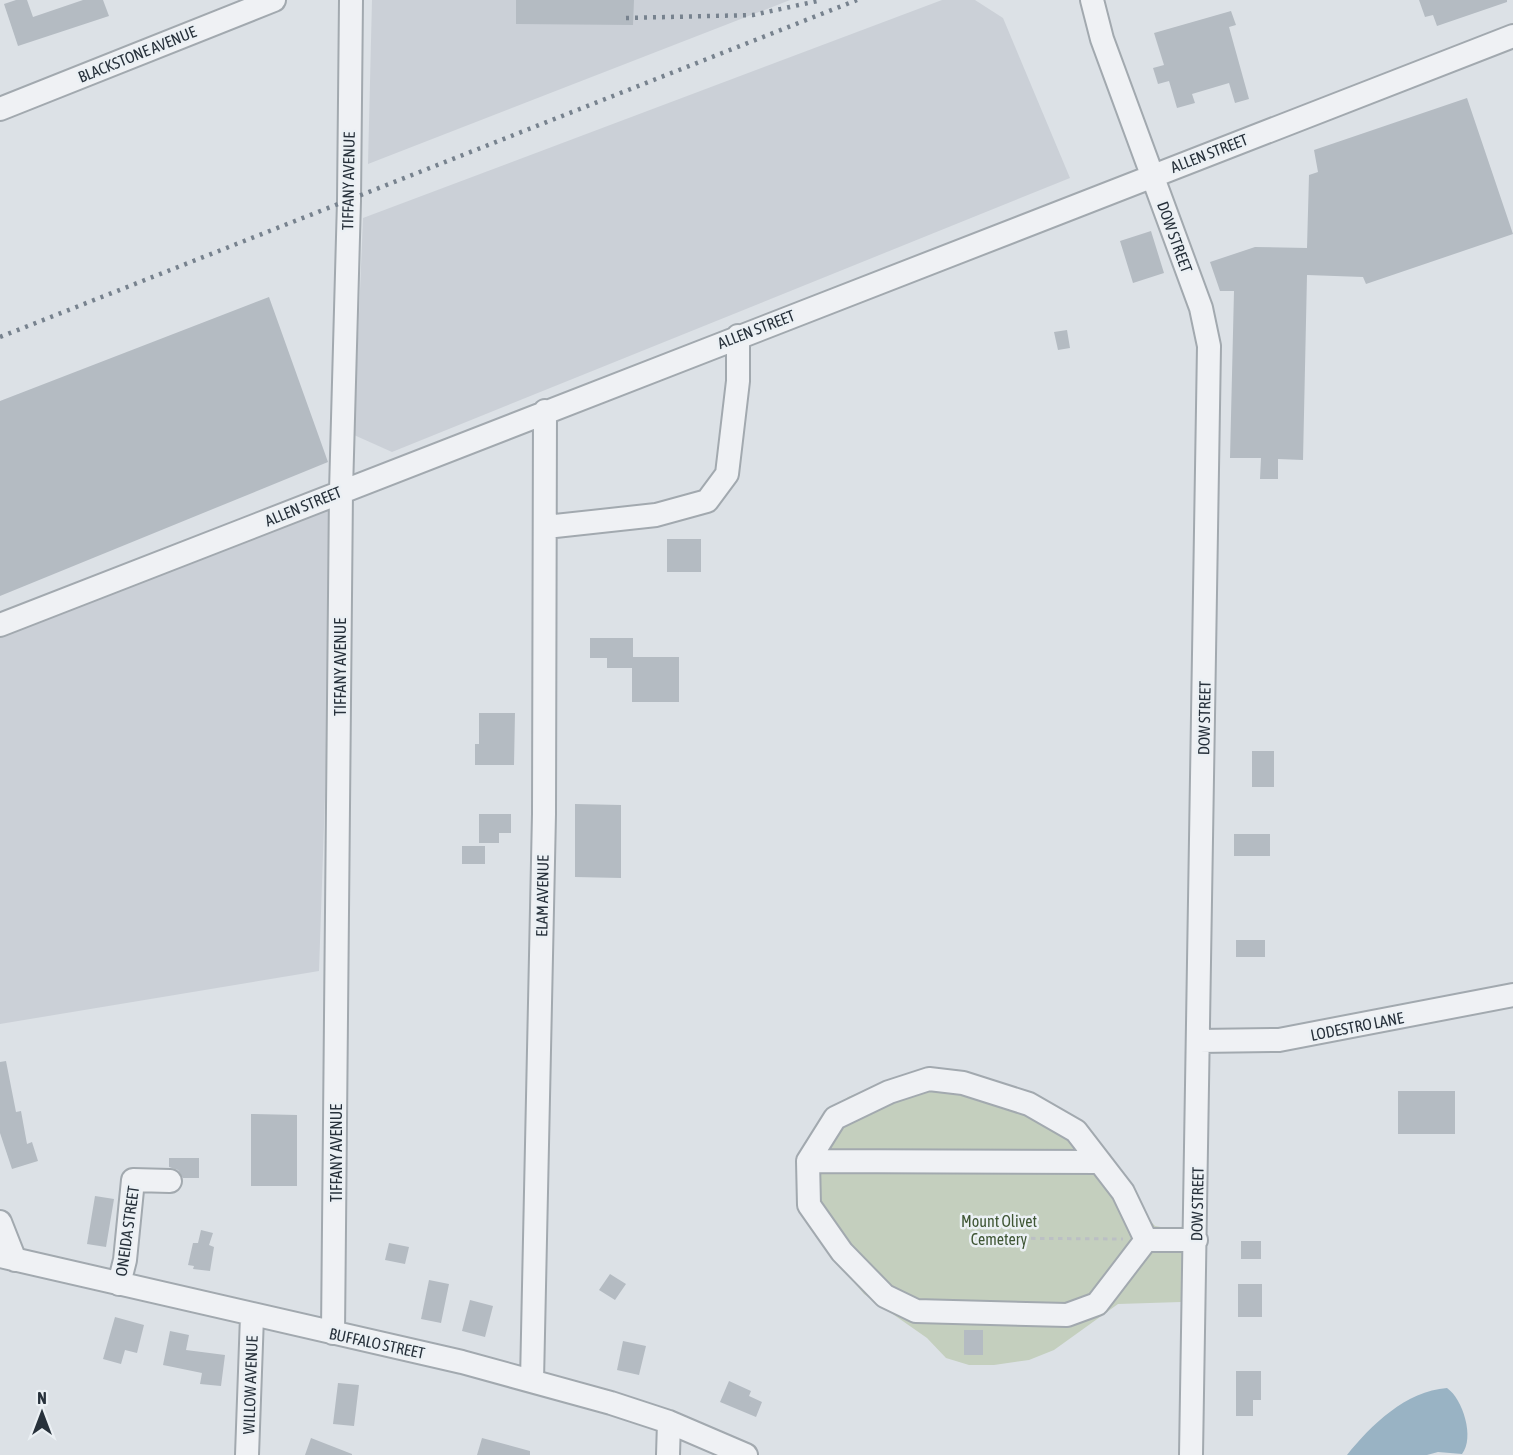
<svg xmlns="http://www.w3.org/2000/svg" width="1513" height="1455" font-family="'Asap Condensed',sans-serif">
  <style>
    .built { fill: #cbd0d7 }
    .green { fill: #c4cfbe }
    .water { fill: #99b3c4 }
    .building { fill: #b4bbc2 }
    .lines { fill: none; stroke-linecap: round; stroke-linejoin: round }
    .minor-casing { stroke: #a2a9af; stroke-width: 26 }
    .path { stroke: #bbbfc4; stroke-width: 3; stroke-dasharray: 4.5 4.5; stroke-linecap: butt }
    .minor { stroke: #eff1f4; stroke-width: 22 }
    .rail { stroke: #77828e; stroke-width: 4.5; stroke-dasharray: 3 6; stroke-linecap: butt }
    .labels { text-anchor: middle; stroke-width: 5; stroke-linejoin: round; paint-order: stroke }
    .street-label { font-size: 16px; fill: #27313b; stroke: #ebf0f4 }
    .park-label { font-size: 16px; fill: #3f5635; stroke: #ebf0f4 }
  </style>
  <rect width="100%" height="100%" fill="#dce1e6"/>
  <path class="built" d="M372,0H790L368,164Z
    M942,0H975L1003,18L1070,178L392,452L354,435L363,218Z
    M335,503L319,971L0,1024V631Z"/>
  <path class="green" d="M955,1069L991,1079L1041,1102L1155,1226L1172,1229L1185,1226L1181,1302L1118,1304L1054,1350L1029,1360L994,1365H969L946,1358L927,1338L864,1294L825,1248L802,1214L797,1186L801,1156L816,1131L848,1097L917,1071Z"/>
  <path class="water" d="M1447,1388C1463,1399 1475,1438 1462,1454L1438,1452L1427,1455H1347C1371,1425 1406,1391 1447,1388Z"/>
  <path class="building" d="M16,0H27L33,17L83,0H103L109,16L18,46L4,4Z
    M516,0H634L633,25L516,24Z
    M1419,0H1507V2L1437,26L1433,15L1425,17Z
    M1231,11L1236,25L1229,27L1249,99L1235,103L1229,83L1192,94L1195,103L1177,108L1169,81L1158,84L1153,68L1164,65L1154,33Z
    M1467,98L1513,234L1366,284L1363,277L1307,275L1303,460L1278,459V479H1260L1261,458H1230L1234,291H1220L1210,262L1255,247L1307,248L1309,175L1318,172L1314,150Z
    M1151,231L1164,273L1133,283L1120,241Z
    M269,297L328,462L0,596V401Z
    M1067,330L1070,348L1058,350L1054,332Z
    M667,539H701V572H667Z
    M590,638H633V657H679V702H632V668H607V658H590Z
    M479,713H515L514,765H475V744H479Z
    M1252,751H1274V787H1252Z
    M575,804L621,805V878L575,877Z
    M479,814H511V833H499V843H479Z
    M1234,834H1270V856H1234Z
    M462,846H485V864H462Z
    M1236,940H1265V957H1236Z
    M6,1061L16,1112L21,1111L27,1144L32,1142L38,1161L12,1169L0,1133V1062Z
    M1398,1091H1455V1134H1398Z
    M251,1114L297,1115V1186H251Z
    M169,1158H199V1178H183L178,1170L169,1167Z
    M95,1196L114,1199L106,1247L87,1244Z
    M201,1230L213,1233L209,1245L214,1247L210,1271L193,1269L194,1266L188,1265L193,1243H198Z
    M1241,1241H1261V1259H1241Z
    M389,1243L409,1247L405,1264L385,1260Z
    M610,1274L626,1284L615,1300L599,1290Z
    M429,1280L449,1284L441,1323L421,1319Z
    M1238,1284H1262V1317H1238Z
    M470,1300L493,1306L485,1337L462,1331Z
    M115,1317L144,1325L137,1353L125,1350L121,1364L103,1359Z
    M964,1330H983V1355H964Z
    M170,1331L189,1335L186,1350L225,1355L221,1386L200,1384L202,1373L163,1365Z
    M623,1341L646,1346L639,1375L617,1370Z
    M1236,1371H1261V1400H1253V1416H1236Z
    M729,1381L751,1391L749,1396L762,1402L756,1417L720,1402Z
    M338,1383L359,1385L354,1426L333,1424Z
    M311,1438L352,1454V1455H305Z
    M482,1438L530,1451V1455H477Z"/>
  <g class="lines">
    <defs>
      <path id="minor" d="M1092,0L1102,39L1201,308L1209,346L1191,1455
        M0,109L274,0
        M546,527L656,515L707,501L727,474L738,381V336
        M0,625L1513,36
        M1199,1041L1279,1040L1513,995
        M808,1161L1100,1162
        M0,1222L15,1260
        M1146,1240L1097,1304L1067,1315L916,1311L885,1296L842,1252L809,1205L808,1161L835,1118L889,1092L929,1079L963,1083L1029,1104L1076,1131L1123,1192L1146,1240H1196
        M0,1256L462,1362L611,1403L669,1422L746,1455
        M119,1284L125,1260L133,1180L170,1181
        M333,1333L341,491L349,201L351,0
        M532,1381L544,814L545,411
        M247,1455L252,1316
        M668,1455L669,1422"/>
    </defs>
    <use href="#minor" class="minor-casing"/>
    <path class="path" d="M977,1238L1123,1239"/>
    <use href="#minor" class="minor"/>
    <path class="rail" d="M626,18L753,15L822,0
      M0,337L857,0"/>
  </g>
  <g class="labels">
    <g class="street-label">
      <text transform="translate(137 54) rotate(-22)" y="6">BLACKSTONE AVENUE</text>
      <text transform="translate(1209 153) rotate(-21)" y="6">ALLEN STREET</text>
      <text transform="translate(348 181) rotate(-89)" y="6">TIFFANY AVENUE</text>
      <text transform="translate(1175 237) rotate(70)" y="6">DOW STREET</text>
      <text transform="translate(756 329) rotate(-21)" y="6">ALLEN STREET</text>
      <text transform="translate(303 506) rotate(-22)" y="6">ALLEN STREET</text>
      <text transform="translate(340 667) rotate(-90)" y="6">TIFFANY AVENUE</text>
      <text transform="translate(1204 718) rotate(-89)" y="6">DOW STREET</text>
      <text transform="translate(542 896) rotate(-89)" y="6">ELAM AVENUE</text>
      <text transform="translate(1357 1026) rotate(-11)" y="6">LODESTRO LANE</text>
      <text transform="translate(336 1153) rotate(-90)" y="6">TIFFANY AVENUE</text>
      <text transform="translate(1197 1204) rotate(-89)" y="6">DOW STREET</text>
      <text transform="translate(127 1231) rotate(-82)" y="6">ONEIDA STREET</text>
      <text transform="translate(377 1343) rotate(12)" y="6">BUFFALO STREET</text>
      <text transform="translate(250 1385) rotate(-88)" y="6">WILLOW AVENUE</text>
    </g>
    <g class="park-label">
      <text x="999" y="1227">Mount Olivet<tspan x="999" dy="18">Cemetery</tspan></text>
    </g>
  </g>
  <g transform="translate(42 1413)" stroke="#ebf0f4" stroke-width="4.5" paint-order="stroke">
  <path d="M0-4.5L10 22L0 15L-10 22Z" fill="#27313b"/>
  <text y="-9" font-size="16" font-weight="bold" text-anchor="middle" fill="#27313b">N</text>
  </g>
</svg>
